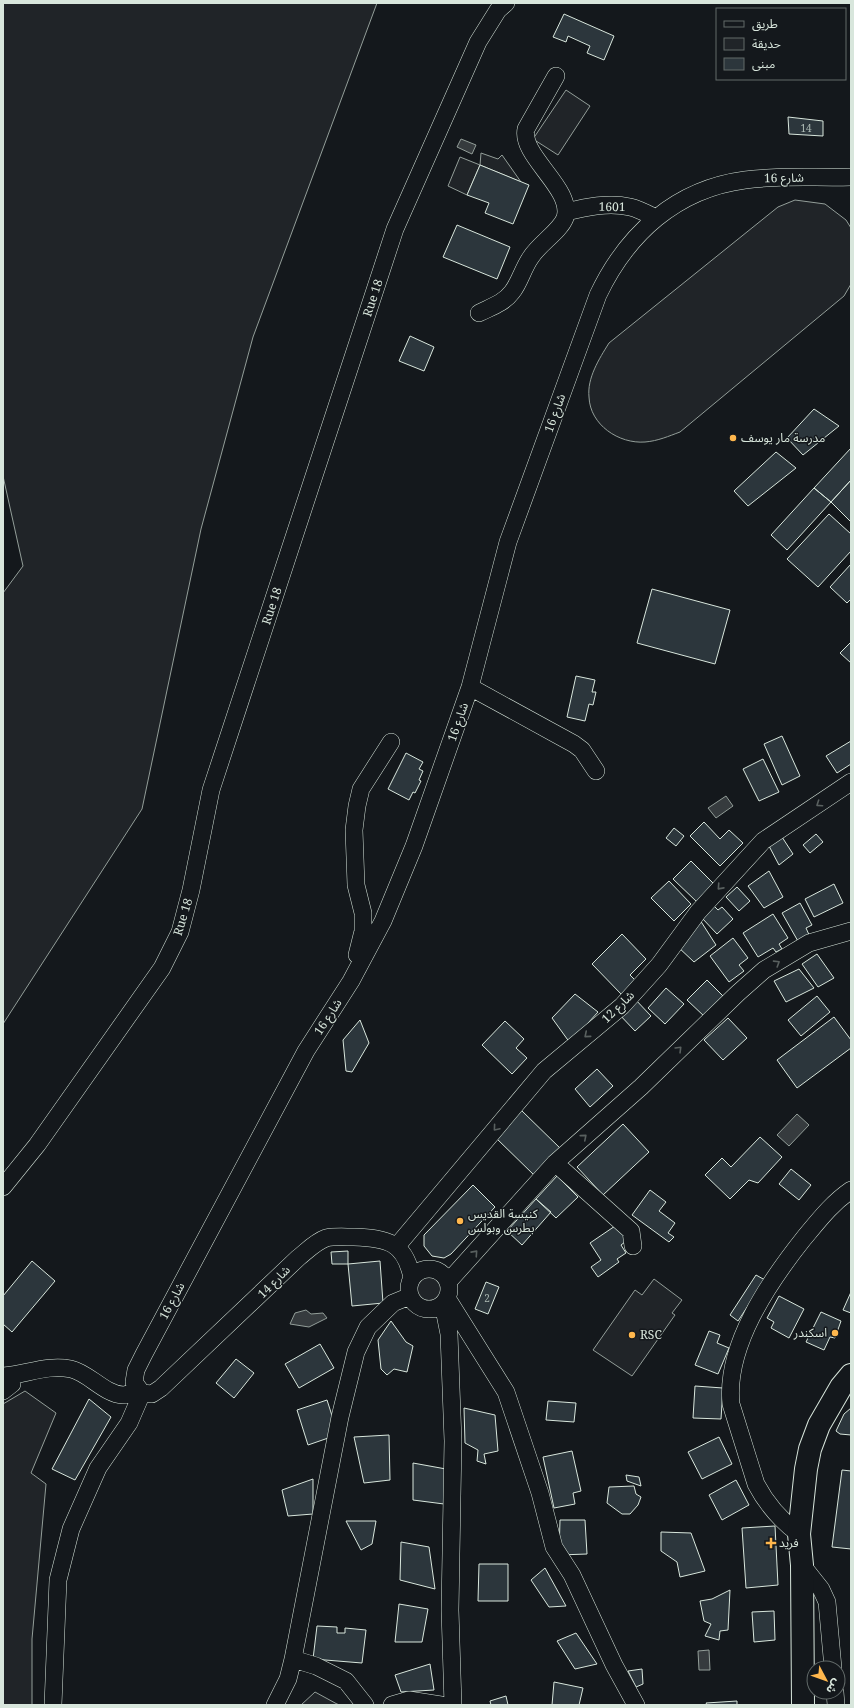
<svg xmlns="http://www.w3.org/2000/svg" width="854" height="1708" font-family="'Noto Serif','Noto Sans Arabic',serif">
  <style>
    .green { fill: #202428; stroke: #939e99 }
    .water { fill: #363b3e; stroke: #939e99 }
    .building { fill: #2c363c; stroke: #d8e6dc }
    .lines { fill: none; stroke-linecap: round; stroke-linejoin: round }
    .minor-casing { stroke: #d8e6dc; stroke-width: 18 }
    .highway-casing { stroke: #d8e6dc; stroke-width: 24 }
    .minor { stroke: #14181c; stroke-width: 17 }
    .highway { stroke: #14181c; stroke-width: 22 }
    .oneway { stroke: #59605f }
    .poi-dot { fill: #ffb74d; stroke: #14181c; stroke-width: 1.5 }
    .labels { text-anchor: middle; stroke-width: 3; stroke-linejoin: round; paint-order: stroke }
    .number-label { font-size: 10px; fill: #adbab4 }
    .street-label { font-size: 12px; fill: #d8e6dc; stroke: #14181c }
    .poi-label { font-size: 12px; fill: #d8e6dc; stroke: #14181c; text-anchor: start }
  </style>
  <rect width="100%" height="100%" fill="#14181c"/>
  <path class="green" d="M3,3H377L253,337L201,529L142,809L3,1024V593L23,566L3,476Z
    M566,90L590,106L558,155L533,139Z
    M481,153L498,159L502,155L521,182L480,165L467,195L448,186L460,157L480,165Z
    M795,200L825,204L846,220L851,228V284L844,296L680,432C669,436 658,441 645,442C619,444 590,425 589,397C587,378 599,359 609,343L778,207Z
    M416 1289a13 13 0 1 1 26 0a13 13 0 1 1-26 0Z
    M654,1279L682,1300L672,1313L675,1315L632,1376L593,1350L635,1290L642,1295Z
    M25,1391L56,1413L31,1473L46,1484L32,1639V1705H3V1404Z
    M315,1692L337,1704L340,1705H301Z"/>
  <path class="water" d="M461,139L476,145L472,154L457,147Z
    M726,796L733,806L716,818L708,808Z
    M797,1114L809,1125L789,1146L777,1135Z
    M306,1310L311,1314L323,1313L327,1318L309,1327L290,1324L295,1313Z
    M709,1650L710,1670H699L698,1651Z"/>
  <path class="building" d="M564,14L614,36L604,60L587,53L590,46L568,36L566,42L553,37Z
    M788,117L823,121V136L789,134Z
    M480,165L529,185L513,224L485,213L489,203L467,195Z
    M457,225L510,247L497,279L443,257Z
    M410,336L434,347L424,371L399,361Z
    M814,409L839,426L803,455L787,438Z
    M851,448V480L831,502L814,488Z
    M776,452L796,468L748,506L734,491Z
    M851,480V522L831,502Z
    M814,488L831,502L787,550L771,535Z
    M829,514L851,534V551L818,587L787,559Z
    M851,564V599L847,603L830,587Z
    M652,589L730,610L715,664L637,643Z
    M851,642V663L840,653Z
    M576,676L595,680L592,692H596L593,705L589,704L585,721L567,717Z
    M782,736L800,776L782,785L764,744Z
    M851,741V764L837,773L826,756Z
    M406,753L423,762L419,769L423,771L419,780L421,781L415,793L413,792L409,800L388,789Z
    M763,759L779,792L759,801L743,769Z
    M704,822L720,839L729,830L743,843L720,866L690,836Z
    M674,828L684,836L676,846L666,838Z
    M816,834L823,842L810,853L803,845Z
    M782,837L793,854L779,865L769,846Z
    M691,861L714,884L697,902L673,879Z
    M769,871L783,897L764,908L748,886Z
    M669,881L691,904L674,921L651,898Z
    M834,884L843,903L814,917L805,899Z
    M737,887L750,901L739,911L726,897Z
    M800,903L812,925L806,928L810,937L799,943L782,913Z
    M714,906L718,910L722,907L733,919L717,934L702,918Z
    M773,914L788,938L779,944L782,949L776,952L773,948L758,957L743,933Z
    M700,920L716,945L694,962L677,946Z
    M622,934L646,959L630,975L636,981L622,995L592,964Z
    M733,938L748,958L739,965L744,971L729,982L710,956Z
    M817,954L834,978L818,987L802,964Z
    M799,969L814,988L786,1002L774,981Z
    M707,980L725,998L705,1017L687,1000Z
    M666,988L684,1004L665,1024L648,1008Z
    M575,994L598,1012L570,1043L552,1018Z
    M817,996L830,1012L801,1036L788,1020Z
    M634,998L651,1016L635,1031L618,1013Z
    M834,1017L851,1040V1048L797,1088L777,1060Z
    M728,1018L747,1038L723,1060L704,1040Z
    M360,1020L369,1043L352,1072L346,1071L343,1040Z
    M505,1021L524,1039L516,1048L527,1058L512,1074L482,1045Z
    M597,1069L613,1086L590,1107L575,1089Z
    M521,1110L561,1149L535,1176L495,1137Z
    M623,1124L649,1152L603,1195L577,1167Z
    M760,1137L782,1157L758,1183L749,1180L730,1199L705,1175L722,1158L731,1167Z
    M791,1169L811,1185L799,1200L779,1184Z
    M557,1176L578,1197L556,1218L536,1199Z
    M473,1185L495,1207L451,1254L444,1258L432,1256L424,1246V1235Z
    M650,1190L666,1202L659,1211L675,1223L668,1233L674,1237L669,1242L632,1215Z
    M536,1199L551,1212L522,1245L507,1231Z
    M618,1224L629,1239L621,1245L626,1253L617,1259L619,1262L598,1277L591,1267L601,1260L590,1243Z
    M348,1251V1264H332L331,1252Z
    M32,1261L55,1281L12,1332L3,1324V1296Z
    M380,1261L383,1303L352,1306L348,1264Z
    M756,1275L765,1280L738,1321L730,1315Z
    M486,1282L499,1287L488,1314L475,1309Z
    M851,1292V1313L843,1310Z
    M779,1296L804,1309L789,1338L771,1328L774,1322L767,1318Z
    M821,1312L841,1321L835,1338L830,1337L824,1350L806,1342Z
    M391,1321L406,1342L413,1346L407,1372L394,1369L387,1375L381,1369L378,1340Z
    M709,1331L720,1335L717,1343L729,1348L718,1374L695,1365Z
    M320,1344L334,1368L299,1388L285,1364Z
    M236,1359L254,1373L234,1398L216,1383Z
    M695,1386L723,1388L721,1419L693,1418Z
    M89,1399L111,1417L75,1480L52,1469Z
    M327,1400L335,1425L334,1436L308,1445L297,1410Z
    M548,1401L576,1403L574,1422L546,1420Z
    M464,1408L495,1415L498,1451L484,1454L486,1464L477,1461L478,1450L465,1443Z
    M851,1408V1435L840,1434L836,1431L844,1414Z
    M389,1435L390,1480L364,1483L354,1437Z
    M719,1437L732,1464L702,1479L688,1452Z
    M572,1451L581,1491L573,1493L575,1504L554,1508L543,1457Z
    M413,1463L446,1469L444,1504L413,1500Z
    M842,1470L851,1471V1549L832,1547Z
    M626,1475L639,1477L641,1486L627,1481Z
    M313,1479V1514L288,1516L282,1490Z
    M736,1480L749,1505L722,1520L709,1495Z
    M634,1486L636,1494L641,1497L638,1505L630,1514H622L607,1503L609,1487Z
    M560,1520H585L587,1554L559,1555Z
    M346,1521H376L372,1544L361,1550Z
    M775,1526L778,1585L746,1588L742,1528Z
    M661,1532L691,1533L705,1571L680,1577L677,1562L661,1551Z
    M401,1542L429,1547L435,1589L400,1580Z
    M479,1564H508V1601H478Z
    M545,1568L566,1606L549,1607L531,1580Z
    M730,1590L728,1630L720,1631L719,1640L705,1636L711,1624L704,1621L700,1601L712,1599Z
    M399,1604L428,1609L422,1642H395Z
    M774,1611L775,1640L754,1642L752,1612Z
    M317,1626L337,1627V1633H345V1628L366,1630L362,1663L313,1659Z
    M576,1633L597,1664L575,1669L557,1641Z
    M430,1664L434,1690L401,1692L395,1675Z
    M642,1669L643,1684L636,1687L628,1671Z
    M554,1682L583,1688L579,1705H552Z
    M506,1696L508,1705H491L490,1701Z
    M737,1701V1705H707L706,1703Z"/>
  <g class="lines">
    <defs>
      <path id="minor" d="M566,212C586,207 609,202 630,207C639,209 648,214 656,218
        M479,313C491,307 504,303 512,292C520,282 523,268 531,257C539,244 560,231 565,218C574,189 520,156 526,129L556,76
        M470,687L574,744L582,750L596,771
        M357,955L363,931V913L356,885L354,830L357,806L361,789L391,742
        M555,1163L631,1231L633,1246
        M3,1187L37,1145L162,968L180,932L191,890L211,790L395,229L478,42L498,10L506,3
        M397,1246L544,1071L622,1006L659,965L698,912L763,841L851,782
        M409 1289a20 20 0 1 1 40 0a20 20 0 1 1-40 0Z
        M448,1282L555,1163L641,1087L738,993L764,970L809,943L851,931
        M447,1298L506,1392L540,1493L554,1547L572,1575L614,1665L636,1705
        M443,1304L449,1334L453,1441L450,1610L453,1705
        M3,1376C26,1375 46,1364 71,1369C89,1373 104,1394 123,1395C128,1395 134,1391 138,1389
        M3,1391L12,1384V1376
        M142,1393L134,1382L136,1370L144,1354L306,1051L351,981L383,921L414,846L470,687L508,542L598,295C627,234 676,189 745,180C780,175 816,178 851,177
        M142,1393L152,1394L161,1388L298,1258C307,1251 315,1242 326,1238C334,1236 345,1237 354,1237C387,1238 405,1242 412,1278
        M799,1534C780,1520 767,1505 756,1484L731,1404C725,1346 769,1282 804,1238C819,1220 832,1203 851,1190
        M802,1565L821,1589L827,1602L833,1668
        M293,1659L316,1666L346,1681L365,1705
        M835,1692L836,1705
        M53,1705L58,1580L71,1529L98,1468L129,1423L142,1393
        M275,1705L288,1679L293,1659L340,1417L356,1352L368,1327L393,1303L410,1296
        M392,1705L409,1700L441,1705"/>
      <path id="highway" d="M803,1705L802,1565L799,1534L806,1469L810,1449L819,1425L841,1387L851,1375"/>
    </defs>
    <use href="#minor" class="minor-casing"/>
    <use href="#highway" class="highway-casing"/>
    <use href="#minor" class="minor"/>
    <use href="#highway" class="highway"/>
  </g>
  <defs><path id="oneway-chevron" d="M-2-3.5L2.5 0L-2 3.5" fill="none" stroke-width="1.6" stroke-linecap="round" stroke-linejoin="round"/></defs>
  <g class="oneway">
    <use href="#oneway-chevron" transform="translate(819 804) rotate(146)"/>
    <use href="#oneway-chevron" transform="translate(720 887) rotate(132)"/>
    <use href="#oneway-chevron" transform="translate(777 963) rotate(-32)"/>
    <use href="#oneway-chevron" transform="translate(587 1035) rotate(140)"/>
    <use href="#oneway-chevron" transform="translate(679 1049) rotate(-45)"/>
    <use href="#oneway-chevron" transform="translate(496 1128) rotate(130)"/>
    <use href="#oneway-chevron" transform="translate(584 1137) rotate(-41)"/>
    <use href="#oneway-chevron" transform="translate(475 1253) rotate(-48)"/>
  </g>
  <g class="poi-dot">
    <circle cx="733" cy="438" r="4"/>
    <circle cx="460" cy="1221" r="4"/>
    <circle cx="835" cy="1333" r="4"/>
    <circle cx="632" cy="1335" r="4"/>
    <path d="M769 1537h4v4h4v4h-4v4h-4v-4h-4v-4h4z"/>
  </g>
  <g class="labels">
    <g class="number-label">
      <text x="806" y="132">14</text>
      <text x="487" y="1302">2</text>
    </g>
    <g class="street-label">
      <text transform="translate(784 178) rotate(-1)" y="4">شارع 16</text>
      <text transform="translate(612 207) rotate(1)" y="4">1601</text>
      <text transform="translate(373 298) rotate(-72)" y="4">Rue 18</text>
      <text transform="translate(555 413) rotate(-70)" y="4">شارع 16</text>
      <text transform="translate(272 606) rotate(-72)" y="4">Rue 18</text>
      <text transform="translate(458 722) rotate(-71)" y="4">شارع 16</text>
      <text transform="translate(183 917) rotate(-73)" y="4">Rue 18</text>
      <text transform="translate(618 1007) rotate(-44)" y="4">شارع 12</text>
      <text transform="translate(328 1017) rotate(-57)" y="4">شارع 16</text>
      <text transform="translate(274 1282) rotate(-45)" y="4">شارع 14</text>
      <text transform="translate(172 1301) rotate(-62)" y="4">شارع 16</text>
    </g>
    <g class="poi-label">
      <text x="741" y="442">مدرسة مار يوسف</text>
      <text x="468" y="1218">كنيسة القديس<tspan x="468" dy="14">بطرس وبولس</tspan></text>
      <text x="827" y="1337" text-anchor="end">اسكندر</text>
      <text x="640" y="1339">RSC</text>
      <text x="779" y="1547">فريد</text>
    </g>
  </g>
  <rect width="854" height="1708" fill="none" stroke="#d8e6dc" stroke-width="8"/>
  <rect x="716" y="8" width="130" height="72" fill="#14181c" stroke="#626a69"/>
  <rect x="724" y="21" width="20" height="6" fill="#14181c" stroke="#626a69"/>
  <text x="752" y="28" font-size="12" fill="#d8e6dc">طريق</text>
  <rect x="724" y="38" width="20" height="12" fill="#202428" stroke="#626a69"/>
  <text x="752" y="48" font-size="12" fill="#d8e6dc">حديقة</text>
  <rect x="724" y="58" width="20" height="12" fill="#2c363c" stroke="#626a69"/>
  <text x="752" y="68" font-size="12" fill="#d8e6dc">مبنى</text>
  <g transform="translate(826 1680) rotate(131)"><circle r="19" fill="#14181c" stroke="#626a69"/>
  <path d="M0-3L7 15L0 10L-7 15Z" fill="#ffb74d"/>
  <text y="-6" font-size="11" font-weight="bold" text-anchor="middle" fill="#d8e6dc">ش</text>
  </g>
</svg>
